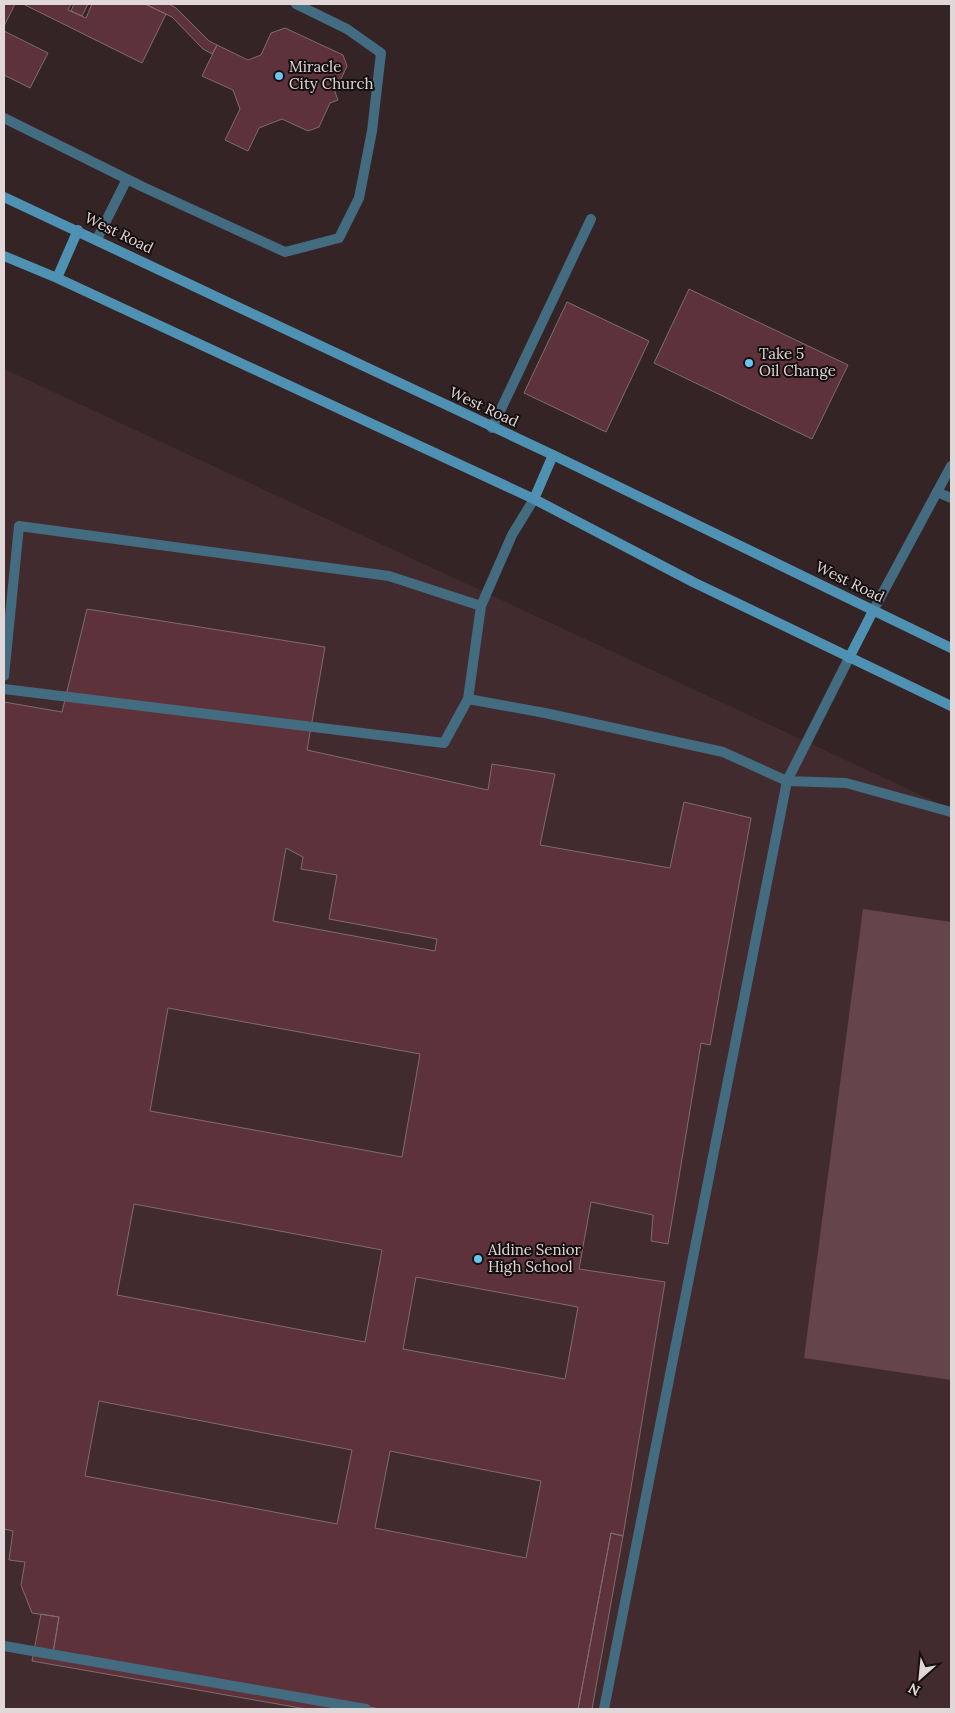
<svg xmlns="http://www.w3.org/2000/svg" width="955" height="1713" font-family="Lora,serif">
  <style>
    .built { fill: #422b2f }
    .green { fill: #65454a }
    .building { fill: #5e323a; stroke: #7e6c6e; fill-rule: evenodd }
    .lines { fill: none; stroke-linecap: round; stroke-linejoin: round }
    .service { stroke: #446c80; stroke-width: 10 }
    .tertiary { stroke: #446c80; stroke-width: 10 }
    .secondary { stroke: #4e91b2; stroke-width: 10 }
    .poi-dot { fill: #68c4f0; stroke: #160f10; stroke-width: 2 }
    .labels { text-anchor: middle; stroke-width: 4; stroke-linejoin: round; paint-order: stroke }
    .poi-label { font-size: 15px; fill: #e2d7d8; stroke: #160f10; text-anchor: start }
    .street-label { font-size: 15px; fill: #e2d7d8; stroke: #160f10 }
  </style>
  <rect width="100%" height="100%" fill="#342426"/>
  <path class="built" d="M4,369L951,809V1709H4Z"/>
  <path class="green" d="M863,909L951,922V1380L804,1358Z"/>
  <path class="building" d="M4,4H15L4,26Z
    M23,4H71L68,10L86,18L92,4H145L166,14L142,63Z
    M74,4H88L82,16L71,11Z
    M145,4H169L176,8L209,41L217,45L212,54L203,49L172,17Z
    M285,28L343,55L347,66L335,92L338,100L330,103L319,127L308,131L282,119L259,128L248,151L225,140L240,109L233,90L202,76L217,45L248,60L261,55L271,33Z
    M4,31L48,53L30,88L4,75Z
    M689,289L848,365L812,439L654,363Z
    M567,302L649,341L606,432L524,393Z
    M87,609L325,647L307,750L488,790L492,764L555,774L540,845L670,868L684,802L751,818L710,1045L701,1043L668,1244L651,1241L653,1215L591,1202L579,1269L665,1282L623,1536L611,1533L578,1709H380L53,1653L59,1617L32,1613L21,1585L25,1562L9,1560L13,1531L4,1529V702L62,712ZM286,848L303,857L301,869L337,875L329,919L437,939L435,951L273,921ZM168,1008L420,1054L402,1157L150,1111ZM134,1204L382,1250L365,1342L117,1295ZM416,1277L578,1307L565,1379L403,1349ZM99,1401L352,1450L337,1524L85,1476ZM390,1451L541,1481L526,1558L375,1528Z
    M611,1533L623,1536L592,1709H578Z
    M41,1614L59,1617L53,1653L380,1709H306L32,1661Z"/>
  <g class="lines">
    <path class="service" d="M4,118L143,187L285,252L339,238L359,198L372,131L381,53L347,29L296,4
      M97,239L127,179
      M492,428L591,219
      M937,492L951,498
      M4,676L19,526L389,576L481,606
      M4,689L444,743L468,699L481,606L512,535L534,499
      M468,699L545,713L723,752L787,781L846,783L951,812
      M4,1646L366,1709
      M604,1709L787,781L849,658"/>
    <path class="tertiary" d="M873,611L951,466"/>
    <path class="secondary" d="M4,197L553,455L951,648
      M4,256L57,278L534,499L693,582L951,706
      M57,278L78,230
      M534,499L553,455
      M849,658L873,611"/>
  </g>
  <g class="poi-dot">
    <circle cx="279" cy="76" r="5"/>
    <circle cx="749" cy="363" r="5"/>
    <circle cx="478" cy="1259" r="5"/>
  </g>
  <g class="labels">
    <g class="poi-label">
      <text x="289" y="72">Miracle<tspan x="289" dy="17">City Church</tspan></text>
      <text x="759" y="359">Take 5<tspan x="759" dy="17">Oil Change</tspan></text>
      <text x="488" y="1255">Aldine Senior<tspan x="488" dy="17">High School</tspan></text>
    </g>
    <g class="street-label">
      <text transform="translate(119 233) rotate(26)" y="5">West Road</text>
      <text transform="translate(484 407) rotate(25)" y="5">West Road</text>
      <text transform="translate(850 582) rotate(26)" y="5">West Road</text>
    </g>
  </g>
  <rect width="955" height="1713" fill="none" stroke="#e2d7d8" stroke-width="10"/>
  <g transform="translate(920 1678) rotate(207)" stroke="#160f10" stroke-width="4" paint-order="stroke">
  <path d="M0-4L9 19L0 12L-9 19Z" fill="#e2d7d8"/>
  <text y="-8" font-size="14" font-weight="bold" text-anchor="middle" fill="#e2d7d8">N</text>
  </g>
</svg>
